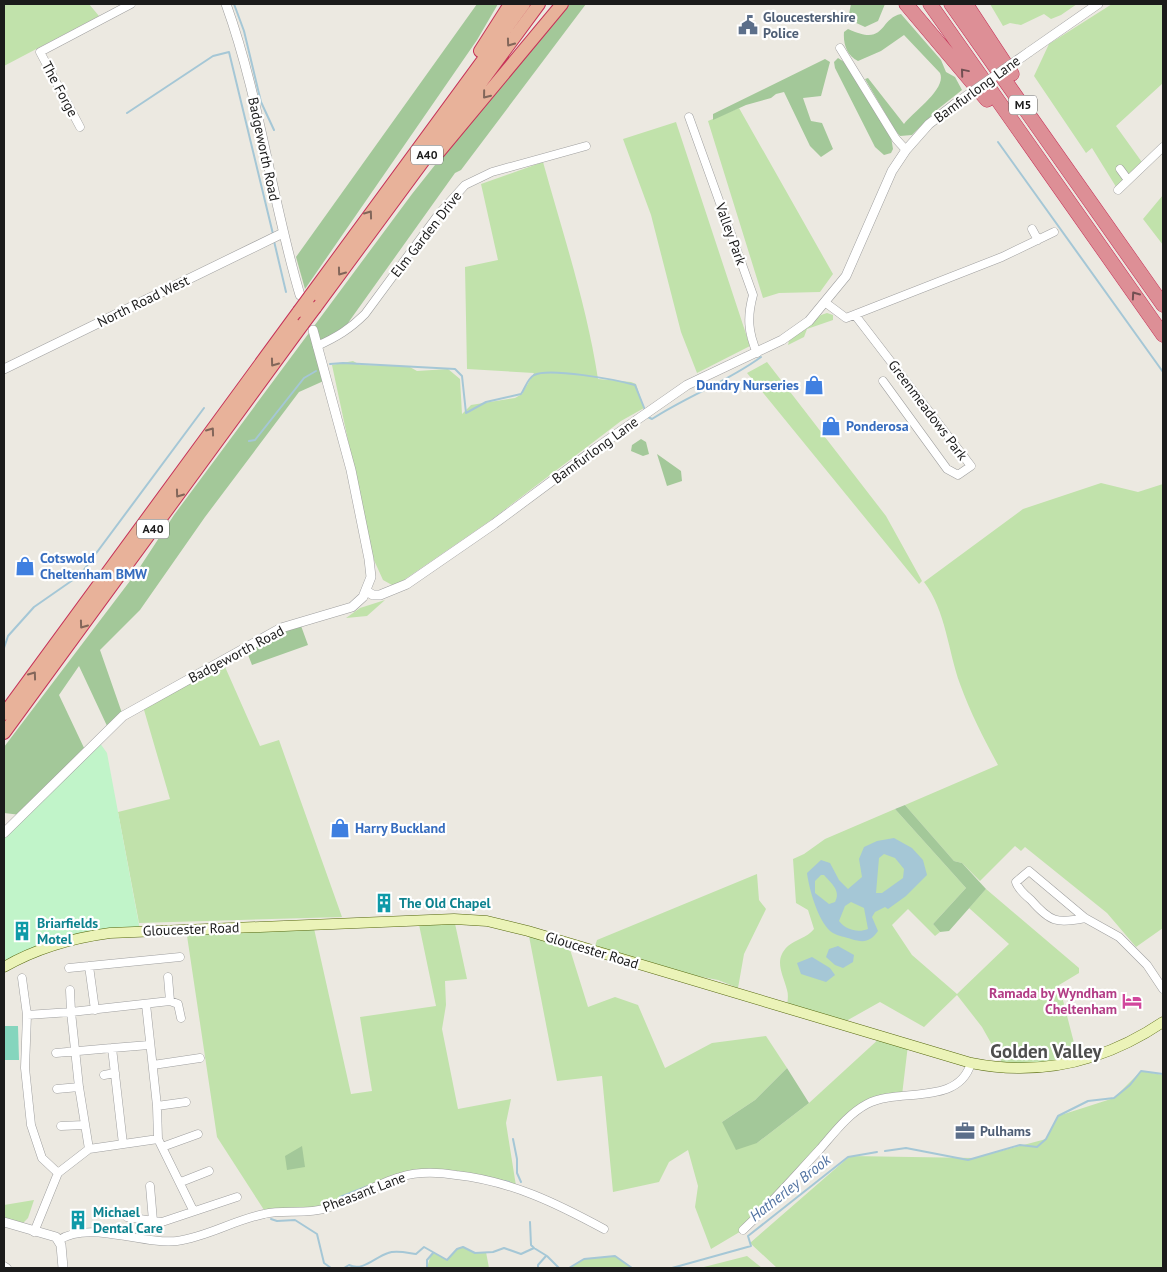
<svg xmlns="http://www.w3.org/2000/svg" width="1167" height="1272" font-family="'PT Sans',sans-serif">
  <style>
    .grass { fill: #c1e2ab }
    .forest { fill: #a3c899 }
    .park { fill: #c1f4c9 }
    .pitch { fill: #85d5bd }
    .water { fill: #a5c7d6; fill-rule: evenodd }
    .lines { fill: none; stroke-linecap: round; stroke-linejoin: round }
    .stream { stroke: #a5c7d6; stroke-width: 2 }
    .minor-casing { stroke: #9f9f9f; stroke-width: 9 }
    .tertiary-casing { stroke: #9f9f9f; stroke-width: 10 }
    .secondary-casing { stroke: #55670e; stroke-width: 11 }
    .trunk-casing { stroke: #c63258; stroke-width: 14 }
    .motorway-casing { stroke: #c63258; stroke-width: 15 }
    .minor { stroke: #fff; stroke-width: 8 }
    .tertiary { stroke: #fff; stroke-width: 9 }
    .secondary { stroke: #ebf3b8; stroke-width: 10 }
    .trunk { stroke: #e8b29a; stroke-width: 12 }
    .motorway { stroke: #dd8f96; stroke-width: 14 }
    .tertiary-bridge-casing { stroke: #9f9f9f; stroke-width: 10; stroke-linecap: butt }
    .trunk-bridge-casing { stroke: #c63258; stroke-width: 14; stroke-linecap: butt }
    .tertiary-bridge { stroke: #fff; stroke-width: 9 }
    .trunk-bridge { stroke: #e8b29a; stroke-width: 12 }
    .oneway { stroke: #82665a }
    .oneway2 { stroke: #724f52 }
    .labels { text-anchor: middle; stroke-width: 4.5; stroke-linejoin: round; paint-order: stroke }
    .shield { fill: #fff; stroke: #5f5f5f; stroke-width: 1 }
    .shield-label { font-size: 12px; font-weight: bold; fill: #1b1b1b }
    .service-label { font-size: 14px; font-weight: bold; fill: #4e5e75; stroke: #fff; text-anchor: start }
    .street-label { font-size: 14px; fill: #1b1b1b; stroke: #fff }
    .shop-label { font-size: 14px; font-weight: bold; fill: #366cbe; stroke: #fff; text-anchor: start }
    .culture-label { font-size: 14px; font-weight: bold; fill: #0d838f; stroke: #fff; text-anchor: start }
    .hotel-label { font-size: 14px; font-weight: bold; fill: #b23c85; stroke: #fff; text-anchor: end }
    .water-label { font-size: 15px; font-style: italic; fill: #5172a1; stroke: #fff }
    .district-label { font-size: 19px; font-weight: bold; fill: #4e4e4e; stroke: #fff }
  </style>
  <rect width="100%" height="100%" fill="#ece9e1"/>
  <path class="grass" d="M4,4H89L99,16L4,66Z
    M990,4H1077L1061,15L1051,19L1044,14L1021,25L1010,23L1003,26Z
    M1112,4H1163V83L1116,126L1144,165L1118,190L1092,148L1086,153L1034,76L1049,44Z
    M739,108L833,274L820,292L779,293L763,298L708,121Z
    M676,122L750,346L697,373L681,332L651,215L623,139Z
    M543,162C563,234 587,306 598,379L631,382L636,384L644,408L621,421L491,520L398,584L392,585L383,580L373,558L332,365L353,361L360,365L408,366L417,371L448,369L460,379L462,414L471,405L515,398L522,394L534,373L467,369L465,267L498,260L481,184Z
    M1163,195V245L1143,219Z
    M827,313L833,315V320L807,329L804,337L788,345L789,341L821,315Z
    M767,362L886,516L922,581L919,584L747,373Z
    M1101,483L1138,492L1163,484V928L1136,947L1107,913L1025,847L1021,851L1015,846L980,881L962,863L954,861L905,805L998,765C984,739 970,712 960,684C948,651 946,611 924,582L1023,509Z
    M385,600L367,616L346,618L360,608Z
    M222,660L260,746L279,740L342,917L139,923L118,812L170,799L142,703Z
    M895,809L966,888L933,924L940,932L935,936L908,909L892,925L912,955L957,994L1009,944L969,908L986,889L1079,968V973L1059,985L1079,1062L1005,1068L982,1027L957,995L924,1027L880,1002L839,1025L787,1009C787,1003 789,996 787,990C783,974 773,960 788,946C796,939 807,938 814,929L808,910L796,903L793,859L804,854L825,839Z
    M757,874L759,900L766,909L744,954L738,988L718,980L691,975L595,946L597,940Z
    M454,919L467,979L445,981L446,1005L442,1029L458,1109L511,1099L506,1123L516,1186L417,1173L328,1208L266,1213L217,1137L186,929L313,924L351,1094L372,1091L360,1017L436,1006L418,920Z
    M528,931L568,943L588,1007L615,997L638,1005L665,1068L712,1043L766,1036L787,1068L755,1100L722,1122L757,1143L809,1103L881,1037L908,1045L902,1095L862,1107L743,1230L711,1249L695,1207L698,1186L688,1150L669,1162L659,1182L613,1192L602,1076L557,1081Z
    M1141,1071L1163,1075V1268H777L750,1243L850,1156L974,1158L1046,1139L1058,1116L1114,1098Z
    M34,1200L28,1218L22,1224L4,1219V1205Z
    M463,1247L475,1253L486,1252L489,1268H427L431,1254L435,1253L447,1260L457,1249Z
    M615,1256L633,1268H569L584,1259Z
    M747,1256L762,1268H699H700Z"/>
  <path class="forest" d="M477,4H498L477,40L305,289L296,257Z
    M570,4H586L461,170L455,173L338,337L317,346L328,379L299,392L205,517L140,610L100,650L123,716L108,728L79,666L59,695L85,750L21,815L4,813V747L136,573L174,515L412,194L504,78Z
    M851,4H885L878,21L865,27L852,21L849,14Z
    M901,14L941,60L946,72L955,77L962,90L938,109L912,135L900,136L895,130L865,79L868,78L904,124C913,112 947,89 940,73L904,35L881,51L858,61C847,56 843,44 844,32L848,29C887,47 878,19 901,14Z
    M838,58L849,65L891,137L893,149L891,153L884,155L875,147L835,68L834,62Z
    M825,59L830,62L821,96L803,98L811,121L822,123L833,149L821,157L810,146L784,92L776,94L771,98L746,105L713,120V114Z
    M641,439L646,442L649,454L643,456L631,451L632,445Z
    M657,454L681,471L682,481L667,486Z
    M300,623L308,645L252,665L245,647Z
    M905,805L954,861L962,863L986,889L949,931L940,932L933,924L966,888L895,809Z
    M787,1068L809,1103L757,1143L736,1150L722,1122L755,1100Z
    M302,1146L305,1167L287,1170L285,1156Z"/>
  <path class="park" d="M97,739L107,753L140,930L88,936L4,967V833Z"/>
  <path class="pitch" d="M4,1026H18L19,1060H4Z"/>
  <path class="water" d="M894,838L912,848L923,860L927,875L906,896L888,909L885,907L875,912L872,917L878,931C870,942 864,943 851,939C846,937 838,936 833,933C819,925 809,889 807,873L821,860L830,863L839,880L848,889L862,877L859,859L864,847L877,841ZM884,854L895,858L904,869L903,878L882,893H876L879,858ZM821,875H824C832,884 841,891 835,902L829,904L815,893V881ZM851,902L864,908L868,929C858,933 846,930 839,921L845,906Z
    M838,946L854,955L853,962L843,968L835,965L826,957L829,949Z
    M812,957L830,968L835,975L826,982L801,974L797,963Z"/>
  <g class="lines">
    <path class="stream" d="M234,4L244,31L261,102L274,130
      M127,113L213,56L229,52L273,234
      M998,142L1163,372
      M274,241L286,292
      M330,364L343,363L455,369L462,376L466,413L486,402L521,394C525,389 527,379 534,375C549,367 617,380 635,385L645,410
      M648,417L652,419C687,396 727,382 761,357
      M249,441L255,440L304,378L316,371
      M4,648L8,636L34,607L80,575L204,408
      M513,1139L517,1159V1173L521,1182
      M885,1151L906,1148L968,1160L1020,1145L1037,1147L1046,1139L1058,1116L1088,1101L1114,1098L1130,1085L1141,1071L1163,1074
      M504,1181L509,1182
      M340,1197L368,1186
      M271,1219L277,1221L295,1220L317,1234L324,1263L331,1268
      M530,1222L531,1245L534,1248
      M344,1268L349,1265C363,1272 375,1257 388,1253C396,1250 408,1253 416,1254L424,1247L447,1260L457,1249L463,1247L475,1253L493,1252L504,1248L521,1254L534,1248L547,1256L559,1268
      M427,1268V1260L433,1253
      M538,1268V1265L546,1256
      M569,1268L584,1259L615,1256L632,1268
      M672,1268L751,1246L748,1236L848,1157L877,1152"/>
    <defs>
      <path id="minor" d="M840,48L896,139L906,150
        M689,117L753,295C747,317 748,332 757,353
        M80,127L40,52L131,4
        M1120,169L1128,180
        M1118,190L1163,147
        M1032,229L1038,240
        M826,303L846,318L1002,257L1054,232
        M855,315L971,466L958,475L947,469L883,381
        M317,346C337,337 350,329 365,314L438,215L465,185L492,172L586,146
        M1085,918C1057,924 1050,922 1031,900C1025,895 1018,889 1016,882L1029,871L1085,918L1119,937L1147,965L1163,989
        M69,968L89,966
        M168,977L170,1001
        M22,978L27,1015L25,1068L31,1125L42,1158L58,1173
        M95,1010L89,966L180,957
        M27,1015L71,1012L70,990
        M56,1053L112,1048
        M153,1065L200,1058
        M104,1075L115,1073
        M57,1089L79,1087
        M157,1106L186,1102
        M61,1126L84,1125
        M158,1139L193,1210
        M123,1144L112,1048L149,1045
        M162,1147L198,1134
        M89,1149L158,1139L157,1106L146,1004
        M181,1182L209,1171
        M150,1186L153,1221L162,1222L237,1197
        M127,1217L153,1221
        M743,1230C771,1204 795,1176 820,1149C834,1133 848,1114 867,1104C899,1087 958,1107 971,1063
        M34,1232L58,1173L89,1149L79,1087L71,1012L170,1001L178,1004L181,1018
        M59,1240C90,1220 141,1245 177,1241C207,1237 234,1220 264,1214C284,1209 306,1215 327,1208C352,1200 375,1184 400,1177C419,1171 437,1172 456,1175C511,1181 556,1203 604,1229
        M4,1266L7,1268"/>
      <path id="tertiary" d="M226,4C260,98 271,198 300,295
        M1029,52L1098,4
        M4,369L283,233
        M366,591L373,595H380L407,584L494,524L595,449L687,385L782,340L809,321L846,276L892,171L906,150L929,124L955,104
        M4,833L123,716L281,628L352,607L363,597L371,577L369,559L351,470L313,330
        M4,1222L56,1237L61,1245L63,1268"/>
      <path id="secondary" d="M4,967C37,948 72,938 110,933L454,919L487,921L528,931L971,1063C1041,1077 1105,1061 1163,1022"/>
      <path id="trunk" d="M480,51L510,4
        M439,152L562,4
        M310,296L524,4
        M315,308L539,4
        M4,714L299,311
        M4,733L303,324"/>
      <path id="motorway" d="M906,4L987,100
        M930,4L1163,335
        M951,4L1163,305
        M966,4L1012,74"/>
    </defs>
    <use href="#minor" class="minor-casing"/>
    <use href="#tertiary" class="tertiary-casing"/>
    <use href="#secondary" class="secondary-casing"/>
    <use href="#trunk" class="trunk-casing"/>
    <use href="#motorway" class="motorway-casing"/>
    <use href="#minor" class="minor"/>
    <use href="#tertiary" class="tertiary"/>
    <use href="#secondary" class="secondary"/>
    <use href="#trunk" class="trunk"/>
    <use href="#motorway" class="motorway"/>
    <defs>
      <path id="tertiary-bridge" d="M955,104L1029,52"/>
      <path id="trunk-bridge" d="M299,311L310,296
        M303,324L315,308"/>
    </defs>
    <use href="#tertiary-bridge" class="tertiary-bridge-casing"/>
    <use href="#trunk-bridge" class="trunk-bridge-casing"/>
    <use href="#tertiary-bridge" class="tertiary-bridge"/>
    <use href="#trunk-bridge" class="trunk-bridge"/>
  </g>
  <defs><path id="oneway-chevron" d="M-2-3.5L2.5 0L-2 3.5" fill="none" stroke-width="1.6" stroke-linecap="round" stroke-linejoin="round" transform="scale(1.25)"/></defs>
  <g class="oneway">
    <use href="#oneway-chevron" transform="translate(510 43) rotate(126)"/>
    <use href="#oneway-chevron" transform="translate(486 95) rotate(129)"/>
    <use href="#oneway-chevron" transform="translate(369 214) rotate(-54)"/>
    <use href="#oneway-chevron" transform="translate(341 272) rotate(126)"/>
    <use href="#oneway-chevron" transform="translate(274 363) rotate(126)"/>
    <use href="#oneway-chevron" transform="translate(211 431) rotate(-54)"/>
    <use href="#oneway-chevron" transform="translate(179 494) rotate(126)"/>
    <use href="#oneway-chevron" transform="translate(83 625) rotate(126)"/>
    <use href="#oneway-chevron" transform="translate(33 675) rotate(-54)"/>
  </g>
  <g class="oneway2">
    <use href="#oneway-chevron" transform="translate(964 72) rotate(-130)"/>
    <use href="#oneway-chevron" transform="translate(1135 295) rotate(-125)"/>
  </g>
  <defs>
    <symbol id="civic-bare" viewBox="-9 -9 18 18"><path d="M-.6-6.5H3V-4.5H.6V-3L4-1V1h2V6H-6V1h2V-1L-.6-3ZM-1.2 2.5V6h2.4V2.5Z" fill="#5c6f8a" stroke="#fff" stroke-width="2.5" paint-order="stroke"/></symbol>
    <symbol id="shop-bare" viewBox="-9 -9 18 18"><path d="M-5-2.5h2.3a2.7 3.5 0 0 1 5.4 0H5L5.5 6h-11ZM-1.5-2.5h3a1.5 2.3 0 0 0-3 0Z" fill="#3f7fe0" stroke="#fff" stroke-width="2.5" paint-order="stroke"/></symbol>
    <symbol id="building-bare" viewBox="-9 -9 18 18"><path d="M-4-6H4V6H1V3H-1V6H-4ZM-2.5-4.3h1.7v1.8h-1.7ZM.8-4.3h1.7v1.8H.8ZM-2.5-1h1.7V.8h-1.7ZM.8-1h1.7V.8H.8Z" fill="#0f9aa8" stroke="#fff" stroke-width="2.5" paint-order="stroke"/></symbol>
    <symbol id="hotel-bare" viewBox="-9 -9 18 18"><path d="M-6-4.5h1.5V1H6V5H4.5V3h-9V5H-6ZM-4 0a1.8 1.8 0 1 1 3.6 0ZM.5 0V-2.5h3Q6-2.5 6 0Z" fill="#d1479c" stroke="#fff" stroke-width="2.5" paint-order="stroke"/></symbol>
    <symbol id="office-bare" viewBox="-9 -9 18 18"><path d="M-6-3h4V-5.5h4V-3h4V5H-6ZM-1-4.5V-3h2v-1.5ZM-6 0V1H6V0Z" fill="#5c6f8a" stroke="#fff" stroke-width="2.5" paint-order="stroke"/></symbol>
  </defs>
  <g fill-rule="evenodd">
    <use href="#civic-bare" x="734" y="11" width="28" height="28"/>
    <use href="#shop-bare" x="800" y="371" width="28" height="28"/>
    <use href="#shop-bare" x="817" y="412" width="28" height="28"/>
    <use href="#shop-bare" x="11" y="552" width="28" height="28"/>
    <use href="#shop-bare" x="326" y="814" width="28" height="28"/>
    <use href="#building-bare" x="370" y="889" width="28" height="28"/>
    <use href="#building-bare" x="8" y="917" width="28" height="28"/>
    <use href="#hotel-bare" x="1118" y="987" width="28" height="28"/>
    <use href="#office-bare" x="951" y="1117" width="28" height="28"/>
    <use href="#building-bare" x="64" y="1206" width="28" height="28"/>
  </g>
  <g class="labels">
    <g class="shield">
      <rect x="1009" y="95.5" width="28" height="19" rx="4"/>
      <rect x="411" y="145.5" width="32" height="19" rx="4"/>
      <rect x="137" y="519.5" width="32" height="19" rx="4"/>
    </g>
    <g class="shield-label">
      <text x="1023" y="109">M5</text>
      <text x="427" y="159">A40</text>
      <text x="153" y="533">A40</text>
    </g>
    <g class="service-label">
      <text x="763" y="22">Gloucestershire<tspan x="763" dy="16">Police</tspan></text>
      <text x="980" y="1136">Pulhams</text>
    </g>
    <g class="street-label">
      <text transform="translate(60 89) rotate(62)" y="5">The Forge</text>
      <text transform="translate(977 89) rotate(-36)" y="5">Bamfurlong Lane</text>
      <text transform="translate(264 149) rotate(78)" y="5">Badgeworth Road</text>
      <text transform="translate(426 234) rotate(-52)" y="5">Elm Garden Drive</text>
      <text transform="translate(731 234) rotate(70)" y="5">Valley Park</text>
      <text transform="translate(143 301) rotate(-26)" y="5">North Road West</text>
      <text transform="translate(928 410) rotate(53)" y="5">Greenmeadows Park</text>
      <text transform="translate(595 450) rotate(-36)" y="5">Bamfurlong Lane</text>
      <text transform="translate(236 654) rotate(-28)" y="5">Badgeworth Road</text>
      <text transform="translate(191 929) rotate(-2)" y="5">Gloucester Road</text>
      <text transform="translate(592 950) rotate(17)" y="5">Gloucester Road</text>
      <text transform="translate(364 1192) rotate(-21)" y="5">Pheasant Lane</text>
    </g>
    <g class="shop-label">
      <text x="799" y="390" text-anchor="end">Dundry Nurseries</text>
      <text x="846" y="431">Ponderosa</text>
      <text x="40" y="563">Cotswold<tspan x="40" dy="16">Cheltenham BMW</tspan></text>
      <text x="355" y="833">Harry Buckland</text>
    </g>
    <g class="culture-label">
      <text x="399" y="908">The Old Chapel</text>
      <text x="37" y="928">Briarfields<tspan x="37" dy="16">Motel</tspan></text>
      <text x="93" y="1217">Michael<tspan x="93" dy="16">Dental Care</tspan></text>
    </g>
    <g class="hotel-label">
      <text x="1117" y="998">Ramada by Wyndham<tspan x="1117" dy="16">Cheltenham</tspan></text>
    </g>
    <g class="water-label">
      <text transform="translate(790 1188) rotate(-38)" y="5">Hatherley Brook</text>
    </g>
    <g class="district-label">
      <text x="1046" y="1058">Golden Valley</text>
    </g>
  </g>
  <rect width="1167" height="1272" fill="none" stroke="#1b1b1b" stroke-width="10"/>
</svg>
